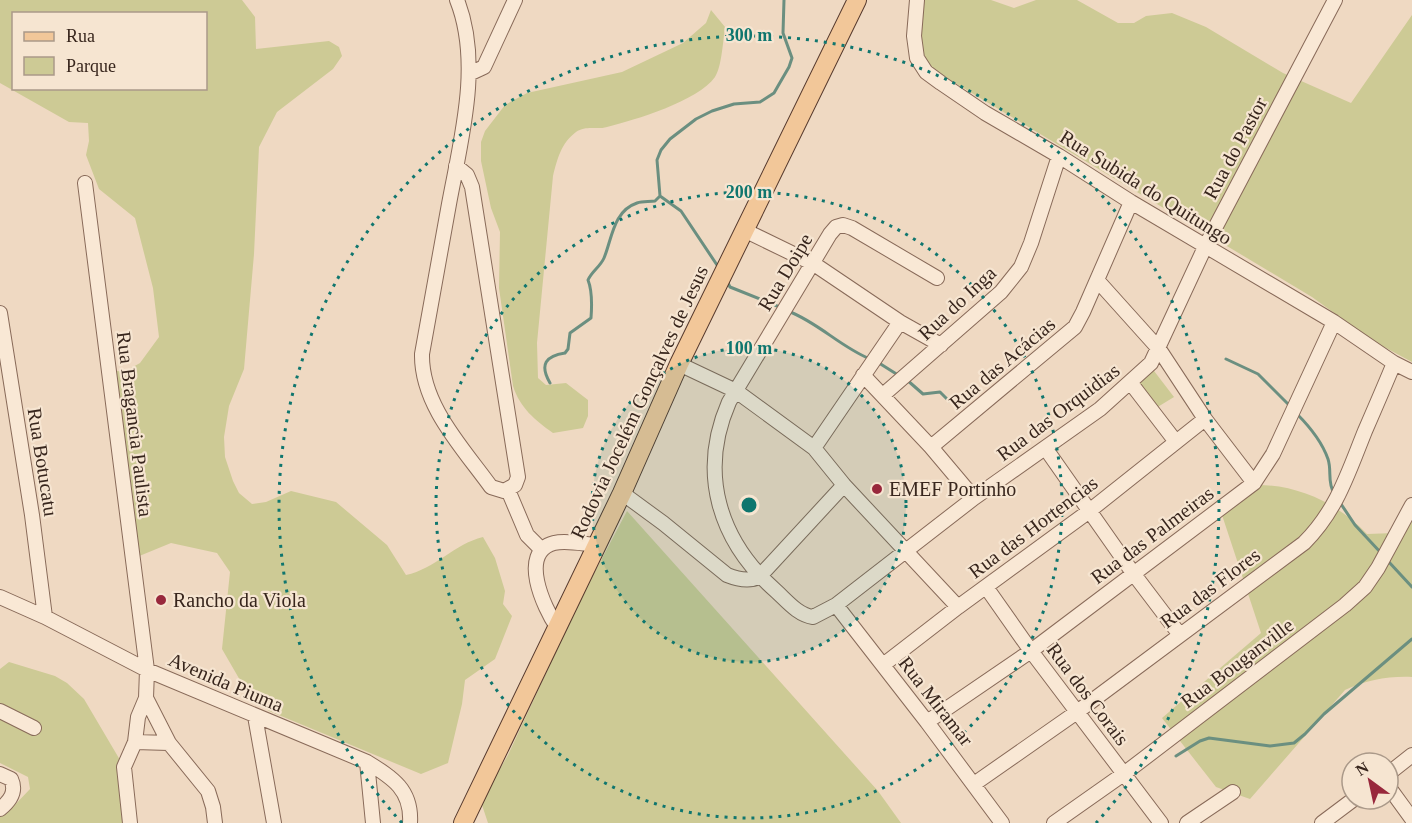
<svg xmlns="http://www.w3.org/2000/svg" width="1412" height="823" font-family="'Times New Roman',serif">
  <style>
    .green { fill: #cdca95; fill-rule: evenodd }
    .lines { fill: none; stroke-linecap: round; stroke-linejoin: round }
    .stream { stroke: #6b8f80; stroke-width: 3 }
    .minor-casing { stroke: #886a59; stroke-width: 16 }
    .major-casing { stroke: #56392d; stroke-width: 20 }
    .minor { stroke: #f9e8d5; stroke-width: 14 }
    .major { stroke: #f2c799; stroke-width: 18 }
    .ring { fill: none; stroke: #0f766e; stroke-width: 3; stroke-dasharray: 3 6 }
    .poi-dot { fill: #98283c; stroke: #f6e5d1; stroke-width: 2 }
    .labels { text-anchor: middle; stroke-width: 4.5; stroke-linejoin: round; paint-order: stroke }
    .street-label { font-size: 20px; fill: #38261d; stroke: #f6e5d1 }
    .poi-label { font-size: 20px; fill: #38261d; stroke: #f6e5d1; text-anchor: start }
    .centre { fill: #0f766e; stroke: #f6e5d1; stroke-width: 3 }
    .ring-label { font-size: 18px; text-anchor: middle; font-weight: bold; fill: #0f766e; stroke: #f6e5d1; stroke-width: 4.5; stroke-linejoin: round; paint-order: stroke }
  </style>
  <rect width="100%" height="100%" fill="#efd9c2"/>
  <path class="green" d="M0,0H242L255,17L256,49L329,41L339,47L342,56L333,69L277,112L259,147L254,254L244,369L229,406L224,437L225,457L233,481L239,493L252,504L266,502L291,491L336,502L387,545L406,575C435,569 454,544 483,537L495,558L505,591L503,604L512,616L495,659L465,680L462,704L448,763L421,774L269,711L248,694L222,649L230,572L217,553L171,543L132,559L111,370L124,372L140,363L159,337L153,288L135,218L99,189L86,155L89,141L88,123L69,122L0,83ZM14,14H206V88H14Z
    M921,0H991L1014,8L1036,0H1077L1118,23H1134L1146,16L1172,13L1206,27L1283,73L1351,103L1412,15V362L1373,341L1312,297L915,59Z
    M711,10L725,27C723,40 722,66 715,77C698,101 635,120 607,127C597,130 586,125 576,132C561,143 557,160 553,176L537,343L538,378L546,385L566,383L588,400V416L583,428L553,433C535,420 520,408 513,386L499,288L500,232L491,208L481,161V142L485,131L505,105L527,93L622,72L683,43L706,23Z
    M1151,367L1174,397L1156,408L1134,380Z
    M1258,485C1299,485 1339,504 1367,534L1395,533L1412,518V677C1388,676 1367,680 1345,690L1250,799L1216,787L1162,718L1261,633L1222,515Z
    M627,511L878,791L901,823H488L481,802L508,755L580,600Z
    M9,662L55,676L67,683L84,699L120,760L126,823H0V817L9,811L30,789L28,777L0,763V669Z"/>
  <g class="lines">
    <path class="stream" d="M660,196L681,211L719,268
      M727,281L730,287L782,308
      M788,311C819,323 839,346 870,359
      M1226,359L1258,374L1291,407
      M879,363L898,375
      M907,380L923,394L940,392L949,401
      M550,383C539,364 546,356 565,353L568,349L570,333L591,318C592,305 592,290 588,280C592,271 600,267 604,258C612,239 613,211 637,203C643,201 649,202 655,201L660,196L657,160L661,150L670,139L696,119L712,111L734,104L760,102L774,93L778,86L789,67L792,58L783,33L784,0
      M1297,414C1310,427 1322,442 1328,459C1332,471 1327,482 1334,493
      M1339,501L1355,525L1382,554
      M1388,561L1412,587
      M1176,756L1200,741L1209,738L1270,746L1294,743L1305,734L1324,714L1412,639"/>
    <defs>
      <path id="minor" d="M917,0L914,36L917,58L926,72L941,83L985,113L1059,156L1131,202L1334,322L1394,363L1412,372
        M469,74L484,67L515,0
        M456,166L467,175L472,187L518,477L515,485L504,491L491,487C463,448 421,405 422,354C431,304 440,254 449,204C461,139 482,63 457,0
        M85,183L147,670L146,698L138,717L135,742L124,767L130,823
        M744,230L814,264L900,322L941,345
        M937,278L852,228L843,225L836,227L830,234L729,402C698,473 719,541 776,591C787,601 798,615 813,617L836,605L974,498L1100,409L1151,363L1205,247L1335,0
        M1097,280L1159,349L1205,419L1254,483
        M0,313L32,515L45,617
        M679,364L736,391L814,448L844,485L958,607
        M863,375L931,447L974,498
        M1130,382L1176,442
        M883,395L1001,292L1021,267L1031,243L1059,156
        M931,447L1075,327L1083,312L1131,202
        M814,448L900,322
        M1046,449L1133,573L1180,635
        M508,490L527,535L542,550
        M622,493L663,523L727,575C737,579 748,582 759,577L844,485
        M986,587L1031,651L1161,823
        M0,597L45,617L147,670L367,762C393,778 412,790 410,823
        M836,605L927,722L1002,823
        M557,627C544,608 518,552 554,543C567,540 583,544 596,545
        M883,665L958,607L1088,512L1205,419
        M146,698L169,743L208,791L213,807L215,823
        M0,711L34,728
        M255,716L274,823
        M927,722L1031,651L1254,483L1273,454L1334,322
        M135,742L169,743
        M367,762L373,823
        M0,774L11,779C17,792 10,801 0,809
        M1388,774L1412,755
        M974,784L1077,712L1304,543C1337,510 1348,473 1365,431C1375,408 1385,385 1394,363
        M1388,786L1412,819
        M1054,823L1125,773L1345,605L1365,587L1378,568L1412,505
        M1187,823L1233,792
        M1322,823L1354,799"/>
      <path id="major" d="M463,823L622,493L679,364L857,0"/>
    </defs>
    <use href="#minor" class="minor-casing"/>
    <use href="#major" class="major-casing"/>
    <use href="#minor" class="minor"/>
    <use href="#major" class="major"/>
  </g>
  <circle cx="749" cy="505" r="157" fill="#0f766e" fill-opacity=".12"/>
  <g class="ring">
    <circle cx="749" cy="505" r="157"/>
    <circle cx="749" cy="505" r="313"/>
    <path d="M402 823A470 470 0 1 1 1096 823"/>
  </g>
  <g class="poi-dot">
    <circle cx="877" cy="489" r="6"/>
    <circle cx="161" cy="600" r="6"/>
  </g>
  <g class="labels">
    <g class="street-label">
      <text transform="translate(1235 148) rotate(-62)" y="7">Rua do Pastor</text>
      <text transform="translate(1146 187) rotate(32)" y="7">Rua Subida do Quitungo</text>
      <text transform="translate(785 272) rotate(-59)" y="7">Rua Doipe</text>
      <text transform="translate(957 303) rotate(-43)" y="7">Rua do Inga</text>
      <text transform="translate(1002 363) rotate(-40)" y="7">Rua das Acácias</text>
      <text transform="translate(639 402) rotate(-65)" y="7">Rodovia Jocelém Gonçalves de Jesus</text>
      <text transform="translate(1058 412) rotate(-37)" y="7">Rua das Orquidias</text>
      <text transform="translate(135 424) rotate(83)" y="7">Rua Bragancia Paulista</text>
      <text transform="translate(43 462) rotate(81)" y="7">Rua Botucatu</text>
      <text transform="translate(1033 527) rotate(-37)" y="7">Rua das Hortencias</text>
      <text transform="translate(1152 535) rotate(-37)" y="7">Rua das Palmeiras</text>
      <text transform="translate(1210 588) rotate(-37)" y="7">Rua das Flores</text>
      <text transform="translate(1237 663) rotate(-37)" y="7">Rua Bouganville</text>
      <text transform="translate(226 682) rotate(23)" y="7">Avenida Piuma</text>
      <text transform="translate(1088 694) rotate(53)" y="7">Rua dos Corais</text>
      <text transform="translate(936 701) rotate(52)" y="7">Rua Miramar</text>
    </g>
    <g class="poi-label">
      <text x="889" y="496">EMEF Portinho</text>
      <text x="173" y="607">Rancho da Viola</text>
    </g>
  </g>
  <circle cx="749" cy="505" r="9" class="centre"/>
  <g class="ring-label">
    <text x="749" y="41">300 m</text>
    <text x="749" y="198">200 m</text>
    <text x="749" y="354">100 m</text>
  </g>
  <rect x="12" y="12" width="195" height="78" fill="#f6e5d1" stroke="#aa9989" stroke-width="1.5"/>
  <rect x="24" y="32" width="30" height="9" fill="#f2c799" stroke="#aa9989" stroke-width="1.5"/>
  <text x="66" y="42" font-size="18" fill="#38261d">Rua</text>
  <rect x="24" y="57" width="30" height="18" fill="#cdca95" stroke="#aa9989" stroke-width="1.5"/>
  <text x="66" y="72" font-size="18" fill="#38261d">Parque</text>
  <g transform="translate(1370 781) rotate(327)"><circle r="28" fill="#f6e5d1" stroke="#aa9989" stroke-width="1.5"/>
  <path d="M0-4.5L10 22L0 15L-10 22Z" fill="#98283c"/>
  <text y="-9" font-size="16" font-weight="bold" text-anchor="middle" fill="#38261d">N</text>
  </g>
</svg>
